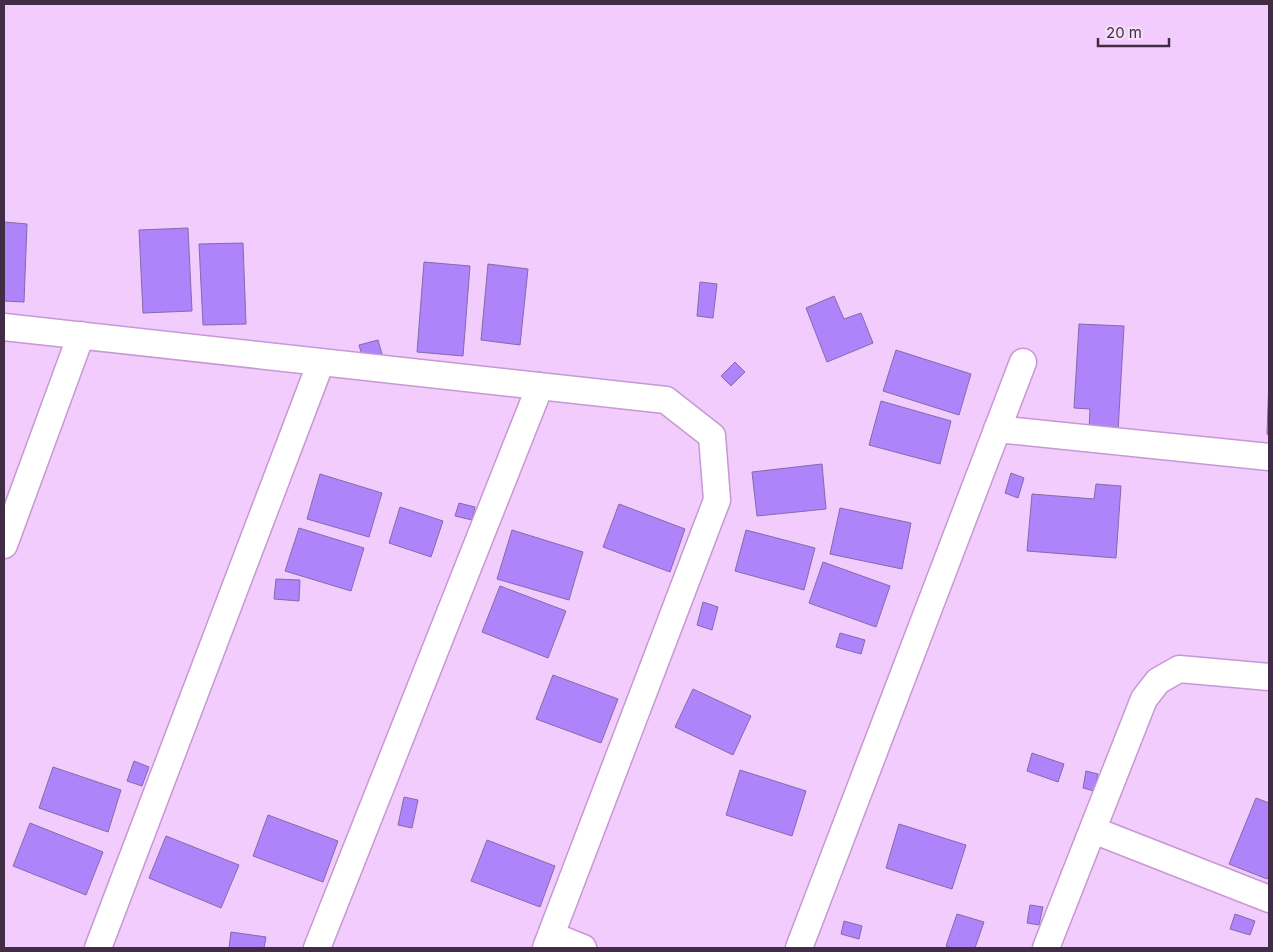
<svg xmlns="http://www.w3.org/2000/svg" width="1273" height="952" font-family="Inter,sans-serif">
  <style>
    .building { fill: #af83f9; stroke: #826cab }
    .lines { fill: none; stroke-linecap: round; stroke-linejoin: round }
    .minor-casing { stroke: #c798d3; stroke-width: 29 }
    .minor { stroke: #fff; stroke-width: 26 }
  </style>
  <rect width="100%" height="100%" fill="#f2ccfc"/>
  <path class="building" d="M4,222L27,224L24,302L4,301Z
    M188,228L192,311L143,313L139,230Z
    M243,243L246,324L203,325L199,244Z
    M424,262L470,266L463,356L417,352Z
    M488,264L528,269L520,345L481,340Z
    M700,282L717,284L713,318L697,316Z
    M834,296L844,319L861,313L873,343L827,362L806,308Z
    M1079,324L1124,326L1118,432L1089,430L1090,409L1074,408Z
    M378,340L382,354L363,359L359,345Z
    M896,350L971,374L959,415L883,391Z
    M735,362L745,372L731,386L721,376Z
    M1269,380V435L1267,434Z
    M881,401L951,421L940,464L869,445Z
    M822,464L826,509L757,516L752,472Z
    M1011,473L1024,478L1018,498L1005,493Z
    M320,474L382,493L369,537L307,519Z
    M1096,484L1121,486L1116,558L1027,551L1032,494L1094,499Z
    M459,503L475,507L472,520L455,516Z
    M619,504L685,529L670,572L603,547Z
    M400,507L443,521L431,557L389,543Z
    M840,508L911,523L902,569L830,554Z
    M299,528L364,548L351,591L285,571Z
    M512,530L583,552L569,600L497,579Z
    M746,530L815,548L804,590L735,571Z
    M823,562L890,586L876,627L809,603Z
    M276,579L300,580L299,601L274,599Z
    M500,586L566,611L548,658L482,632Z
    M703,602L718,607L712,630L697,625Z
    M840,633L865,640L861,654L836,647Z
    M553,675L618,699L601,743L536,719Z
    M693,689L751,716L733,755L675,727Z
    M1032,753L1064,764L1058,782L1027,771Z
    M134,761L149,767L142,786L127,781Z
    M53,767L121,790L108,832L39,808Z
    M740,770L806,791L792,836L726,815Z
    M1086,771L1098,774L1094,791L1083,788Z
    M404,797L418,800L412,828L398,825Z
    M1256,798L1269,803V875L1267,879L1229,864Z
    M268,815L338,841L323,882L253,856Z
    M30,823L103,852L86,895L13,866Z
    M899,824L966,845L952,889L886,868Z
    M166,836L239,865L221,908L149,878Z
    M487,840L555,866L540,907L471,881Z
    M1030,905L1043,907L1039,925L1027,923Z
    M957,914L984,922L975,948H952L946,946Z
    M1235,914L1255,921L1250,935L1230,929Z
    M844,921L862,926L859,939L841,934Z
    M231,932L266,937L264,948H229Z"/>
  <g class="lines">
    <defs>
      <path id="minor" d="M4,327L666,400L712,436L717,500L546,948
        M997,429L1269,457
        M4,545L81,335
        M1093,830L1269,899
        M551,935L583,948
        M98,948L321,362
        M317,948L540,386
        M799,948L1023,362
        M1046,948L1144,699L1158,681L1179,669L1269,677"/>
    </defs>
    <use href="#minor" class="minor-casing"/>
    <use href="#minor" class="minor"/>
  </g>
  <rect width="1273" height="952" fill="none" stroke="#402d45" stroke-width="10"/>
  <path d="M1098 38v8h71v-8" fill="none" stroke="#402d45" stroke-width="2.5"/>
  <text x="1106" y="38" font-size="15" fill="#402d45" stroke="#f4e1f9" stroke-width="4" paint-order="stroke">20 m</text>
</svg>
